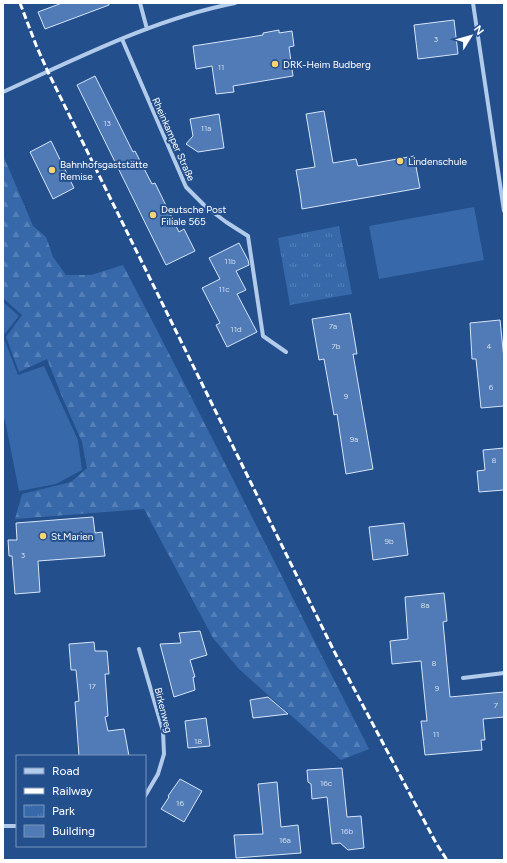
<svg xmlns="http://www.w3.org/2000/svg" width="507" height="863" font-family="Figtree,sans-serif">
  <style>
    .grass { fill: #3769aa }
    .forest { fill: url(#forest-firs) }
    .park { fill: url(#park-tufts) }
    .building { fill: #507bb6; stroke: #d7e5f8 }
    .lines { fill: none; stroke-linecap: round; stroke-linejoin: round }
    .minor { stroke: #b2cbeb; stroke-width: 4 }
    .rail { stroke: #fff; stroke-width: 3; stroke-dasharray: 7 3; stroke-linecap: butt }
    .poi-dot { fill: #f7d374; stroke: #234f8d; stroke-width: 1.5 }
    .labels { text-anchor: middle; stroke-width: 4; stroke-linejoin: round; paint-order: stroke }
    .number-label { font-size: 8px; fill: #d3deed }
    .poi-label { font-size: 10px; fill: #fff; stroke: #234f8d; text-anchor: start }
    .street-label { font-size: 10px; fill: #fff; stroke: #234f8d }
  </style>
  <defs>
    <pattern id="forest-firs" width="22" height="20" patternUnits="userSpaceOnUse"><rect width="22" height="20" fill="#3769aa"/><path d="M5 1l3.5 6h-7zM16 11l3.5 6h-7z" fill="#5580b7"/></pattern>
    <pattern id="park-tufts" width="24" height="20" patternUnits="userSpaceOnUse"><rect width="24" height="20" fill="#3769aa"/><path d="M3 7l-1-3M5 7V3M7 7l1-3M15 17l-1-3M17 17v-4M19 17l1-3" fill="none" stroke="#5580b7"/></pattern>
  </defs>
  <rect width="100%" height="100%" fill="#234f8d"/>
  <path class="grass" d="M474,207L484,260L379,279L369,226Z
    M3,302L19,316L3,336L18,375L44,366L78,440L82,470L56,484L19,491L5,420L3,419Z"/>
  <path class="forest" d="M3,155L33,226L46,237L53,257L66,275H91L123,265C207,425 287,588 369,749L341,760L239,669L213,638L144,509L15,519L22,494L71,482L87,468L82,442L63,399L47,359L19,372L6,337L22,315L3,298Z"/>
  <path class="park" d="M339,226L352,294L290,305L278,238Z"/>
  <path class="building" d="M62,3H109V5L45,29L38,12Z
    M454,20L458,54L418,59L414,25Z
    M279,30V33L292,31L294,46L289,47L293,76L233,86L234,92L216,94L212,66L196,69L193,46L251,37L263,35V33Z
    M95,76L133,152L135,151L152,184L155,183L179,232L184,229L195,251L166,265L77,85Z
    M324,111L333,163L356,159L358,166L414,156L420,188L302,209L300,193L296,170L315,167L306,114Z
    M219,114L224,148L198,152L186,144L193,136L190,119Z
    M51,141L74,188L53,199L30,152Z
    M239,243L248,260L249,265L236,271L246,290L237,294L257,332L227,347L216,325L220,323L202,288L220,279L209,258Z
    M350,313L357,354H353L373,469L346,474L337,414L334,415L324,359L319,360L312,319Z
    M500,320L504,359V406L481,408L476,359H472L470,323Z
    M504,448V490L479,492L477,471L485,470L483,450Z
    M93,517L95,533L102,532L105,556L38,561L40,592L15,594L12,556H9L8,540H17L16,523Z
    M404,523L408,555L373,560L369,527Z
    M444,593L447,621L443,622L450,697L504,692V717L483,719L485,740H481L482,750L425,755L421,721H427L421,661L392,664L390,641L408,639L405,597Z
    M200,631L207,655L190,660L195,677H193L195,690L174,697L160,644L181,643L179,633Z
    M94,642L95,651H107L109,674H105L108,716L105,717L108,731L124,729L129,756H79L75,702L79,701L76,670H71L69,644Z
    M268,697L288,714L253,718L250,700Z
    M206,718L210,746L188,748L185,721Z
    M342,768L347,817L361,816L364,848L348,850L340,843L332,844L327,797L312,799L311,784L308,782L307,770Z
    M180,779L202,791L184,822L161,809L169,797L168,796Z
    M277,782L281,827L298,825L301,853L236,858L234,835L263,834L258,784Z"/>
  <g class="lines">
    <path class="minor" d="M140,3L147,29
      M473,3L504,211
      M122,39L186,187L205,206L226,222L248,236L263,336L286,352
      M3,92C78,58 154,19 235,3
      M139,649L163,731L164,754L158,774L145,796
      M463,678L504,673
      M3,826H17"/>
    <path class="rail" d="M20,3L36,45L48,72L334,651L436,843L447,860"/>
  </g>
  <g class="poi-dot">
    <circle cx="275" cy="64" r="4"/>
    <circle cx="400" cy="161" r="4"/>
    <circle cx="52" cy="170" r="4"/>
    <circle cx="153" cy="215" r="4"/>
    <circle cx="43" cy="536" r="4"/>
  </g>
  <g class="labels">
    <g class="number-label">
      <text x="436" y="42">3</text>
      <text x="221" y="70">11</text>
      <text x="107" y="126">13</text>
      <text x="206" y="131">11a</text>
      <text x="230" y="264">11b</text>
      <text x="224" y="292">11c</text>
      <text x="333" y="329">7a</text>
      <text x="236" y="332">11d</text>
      <text x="336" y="349">7b</text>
      <text x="489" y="349">4</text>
      <text x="491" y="390">6</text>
      <text x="346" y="399">9</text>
      <text x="354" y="442">9a</text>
      <text x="494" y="463">8</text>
      <text x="389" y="544">9b</text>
      <text x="23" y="558">3</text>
      <text x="425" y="608">8a</text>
      <text x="434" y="666">8</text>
      <text x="92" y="689">17</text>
      <text x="437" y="691">9</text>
      <text x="496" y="708">7</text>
      <text x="436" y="737">11</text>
      <text x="198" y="744">18</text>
      <text x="326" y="786">16c</text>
      <text x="180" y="806">16</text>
      <text x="347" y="834">16b</text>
      <text x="285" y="843">16a</text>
    </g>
    <g class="poi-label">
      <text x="283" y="68">DRK-Heim Budberg</text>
      <text x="408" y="165">Lindenschule</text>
      <text x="60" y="168">Bahnhofsgaststätte<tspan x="60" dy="12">Remise</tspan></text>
      <text x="161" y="213">Deutsche Post<tspan x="161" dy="12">Filiale 565</tspan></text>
      <text x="51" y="540">St.Marien</text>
    </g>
    <g class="street-label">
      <text transform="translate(174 139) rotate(66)" y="4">Rheinkamper Straße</text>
      <text transform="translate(164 710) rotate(76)" y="4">Birkenweg</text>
    </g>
  </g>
  <rect width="507" height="863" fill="none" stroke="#ffffff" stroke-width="8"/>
  <rect x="16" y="755" width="130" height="92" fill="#234f8d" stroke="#7b95bb"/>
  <rect x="24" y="768" width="20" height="6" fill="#b2cbeb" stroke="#7b95bb"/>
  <text x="52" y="775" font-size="12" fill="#ffffff">Road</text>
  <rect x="24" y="788" width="20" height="6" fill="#ffffff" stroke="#7b95bb"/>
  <text x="52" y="795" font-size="12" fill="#ffffff">Railway</text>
  <rect x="24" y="805" width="20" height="12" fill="url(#park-tufts)" stroke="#7b95bb"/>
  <text x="52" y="815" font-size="12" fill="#ffffff">Park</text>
  <rect x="24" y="825" width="20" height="12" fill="#507bb6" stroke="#7b95bb"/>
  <text x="52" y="835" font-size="12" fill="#ffffff">Building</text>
  <g transform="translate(471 36) rotate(53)" stroke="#234f8d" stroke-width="3" paint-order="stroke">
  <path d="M0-3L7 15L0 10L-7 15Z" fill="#ffffff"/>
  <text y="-6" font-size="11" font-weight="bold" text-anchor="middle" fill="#ffffff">N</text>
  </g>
</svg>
